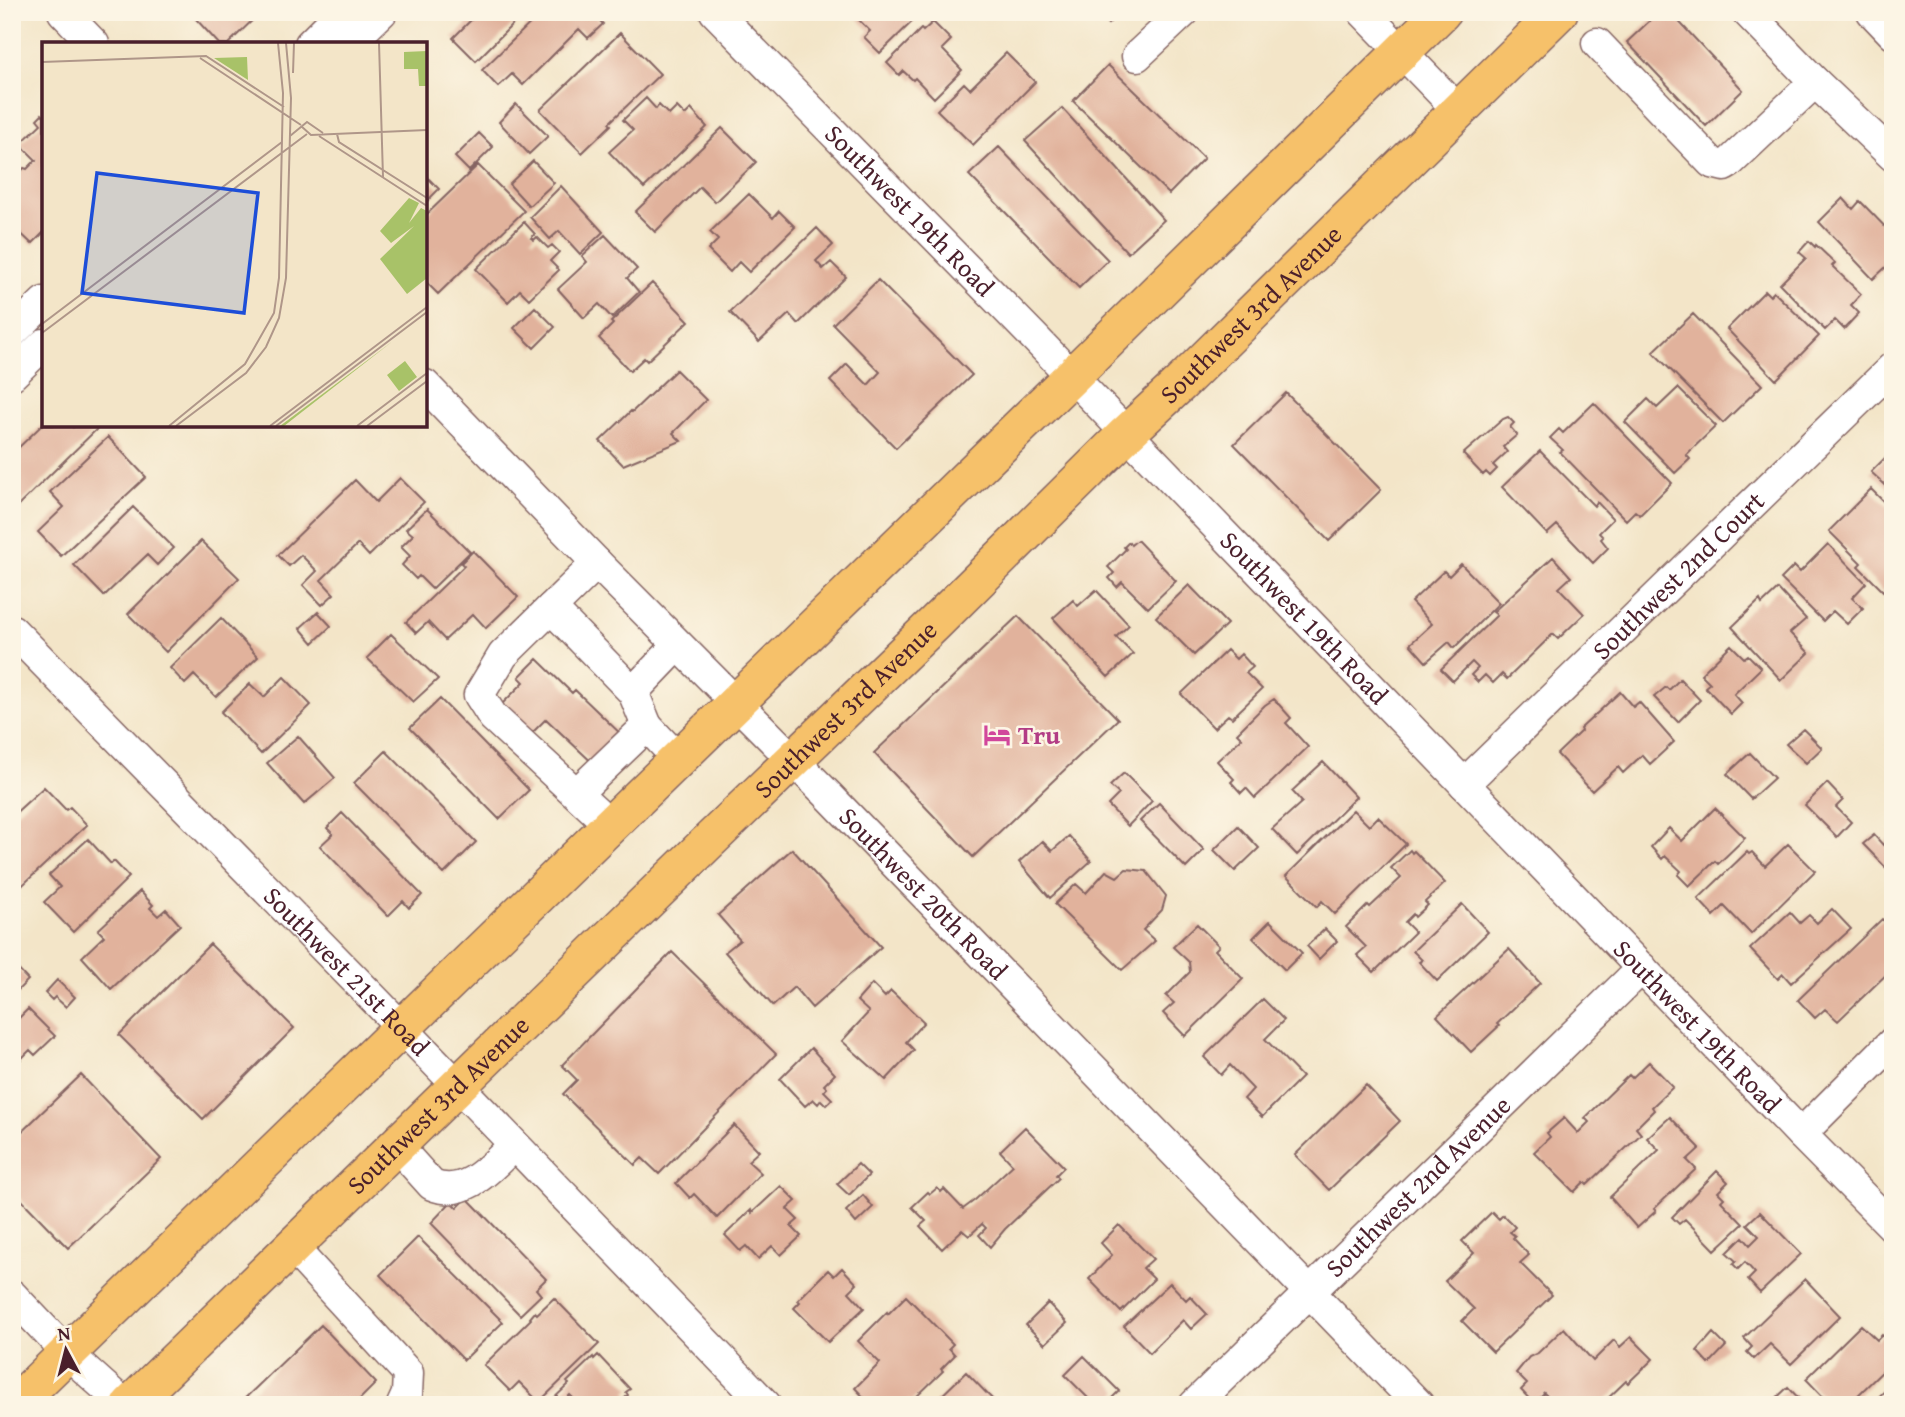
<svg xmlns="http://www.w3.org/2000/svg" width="1905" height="1417" font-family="'Gentium Book Plus',serif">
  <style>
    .building { fill: #e1b29c }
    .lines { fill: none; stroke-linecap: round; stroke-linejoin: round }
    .minor-casing { stroke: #856462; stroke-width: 33 }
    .major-casing { stroke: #856462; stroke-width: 40 }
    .minor { stroke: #fff; stroke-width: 30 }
    .major { stroke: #f6c16b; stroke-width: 37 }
    .labels { text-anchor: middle; stroke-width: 5; stroke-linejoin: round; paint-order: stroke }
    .street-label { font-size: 26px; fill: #4a1f2b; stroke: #fcf5e5 }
    .hotel-label { font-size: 26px; font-weight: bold; fill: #b23c85; stroke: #fcf5e5; text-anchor: start }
    .inset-road { fill: none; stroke: #af9689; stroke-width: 2 }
    .view { fill: #1d4ed8; fill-opacity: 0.15; stroke: #1d4ed8; stroke-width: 3.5 }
    .inset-edge { fill: none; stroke: #4a1f2b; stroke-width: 3.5 }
  </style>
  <rect width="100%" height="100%" fill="#fcf5e5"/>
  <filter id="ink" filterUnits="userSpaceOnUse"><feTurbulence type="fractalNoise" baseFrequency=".0143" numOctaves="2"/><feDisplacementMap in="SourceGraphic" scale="14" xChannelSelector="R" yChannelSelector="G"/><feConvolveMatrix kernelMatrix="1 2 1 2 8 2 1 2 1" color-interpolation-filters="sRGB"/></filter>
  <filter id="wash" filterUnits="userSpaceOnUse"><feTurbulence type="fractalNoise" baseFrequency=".00686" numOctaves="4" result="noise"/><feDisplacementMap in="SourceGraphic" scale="28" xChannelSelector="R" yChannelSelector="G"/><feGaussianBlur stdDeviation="1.57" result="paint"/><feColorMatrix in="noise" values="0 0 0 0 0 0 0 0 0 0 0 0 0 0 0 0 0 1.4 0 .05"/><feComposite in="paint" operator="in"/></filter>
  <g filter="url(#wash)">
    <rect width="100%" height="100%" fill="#f3e5c8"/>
    <g id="blocks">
      <path class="building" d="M201,12H261L228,44H219L195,18Z
        M474,12H517L521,16L476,61L453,38L476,15Z
        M542,12H592L603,24L588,38L579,29L523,85L512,74L498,87L482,70Z
        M851,12H922L880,53L864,37L870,31Z
        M1096,12H1120L1108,24Z
        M1659,12H1670L1743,90L1706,126L1627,42Z
        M933,22L951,40L942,49L962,70L934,98L915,78L913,80L903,71L899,75L887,63L921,29L923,31Z
        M620,33L660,74L609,123L611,125L582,153L540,110Z
        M1006,53L1035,82L973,145L937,110L964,83L970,89Z
        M1108,65L1204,158L1169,194L1073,101Z
        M646,98L656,109L659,105L669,115L677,107L685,115L691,109L707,127L644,188L609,152L633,130L623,120Z
        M516,104L548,136L529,154L499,122Z
        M1062,108L1164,220L1128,253L1025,141Z
        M42,114L44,116V232L32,244L12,225V180L24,168L27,169L36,160L20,144L41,124L37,119Z
        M722,128L756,162L715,202L700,187L655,232L635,212Z
        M479,133L493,147L469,171L455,157Z
        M999,147L1108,260L1079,288L969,175Z
        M533,161L554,183L529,206L509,184Z
        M478,165L524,211L438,294L425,281V216Z
        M425,175L439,189L425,203Z
        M561,186L603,232L580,254L559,231L550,239L530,217Z
        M749,194L773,218L779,211L795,227L749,272L739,262L730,272L708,250L718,240L710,232Z
        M1843,198L1853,209L1860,201L1893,235V265L1890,268L1888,265L1873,279L1819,222Z
        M524,222L535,234L531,238L534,240L537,237L548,248L552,245L559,252L550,261L559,270L529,299L520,290L508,302L476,269Z
        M817,228L833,245L816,261L823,269L831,262L846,277L798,324L789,314L759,342L730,312Z
        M605,235L637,269L627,278L639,292L612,318L599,304L584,318L558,289L587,262L582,256Z
        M1809,241L1815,247L1816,245L1835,263L1832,266L1861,294L1851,305L1859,313L1844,329L1835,320L1825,330L1780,284L1806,258L1799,252Z
        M878,280L972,375L896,448L830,381L847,364L868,385L880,372L833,324Z
        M652,283L689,321L647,361L644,358L630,371L599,338L613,324L611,322Z
        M1765,291L1770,296L1774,292L1819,336L1776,380L1727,329Z
        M535,307L555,327L534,348L514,328Z
        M1693,314L1762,385L1723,423L1653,352Z
        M676,370L706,400L673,433L681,441L623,465L600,441L631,411L632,412Z
        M1678,388L1716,426L1686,455L1690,459L1675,473L1625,422L1648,399L1657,408Z
        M1286,393L1381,490L1329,541L1234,444Z
        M1594,403L1672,483L1640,515L1635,511L1626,520L1560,452L1563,450L1550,438L1559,429L1563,433Z
        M1508,417L1514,423L1510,427L1517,435L1503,447L1507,452L1493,465L1497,469L1490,476L1486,472L1483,475L1463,454L1503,419Z
        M44,423V425H71L73,427L75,425H101L16,508L12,505V454Z
        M108,437L146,477L61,556L38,532L64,507L50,492Z
        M1893,450V492L1871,472Z
        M1540,451L1594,506L1597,502L1613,519L1599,533L1603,537L1601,539L1608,548L1593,563L1557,525L1547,534L1502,487Z
        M400,478L424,502L369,556L358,544L321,580L334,594L322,605L303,585L317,571L301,555L289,566L278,555L355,480L376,502Z
        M1871,489L1893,511V581L1883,591L1858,566L1861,563L1829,531Z
        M133,507L174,548L157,565L147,555L104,596L74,565Z
        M427,509L470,552L432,589L419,576L416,579L402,565L410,556L401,547L413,535L406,529Z
        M1137,540L1176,581L1148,608L1122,582L1117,587L1109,578L1114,573L1108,567L1126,549L1124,547L1129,542L1131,545Z
        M201,541L239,578L166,652L128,614Z
        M1828,544L1866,583L1852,598L1863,608L1847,624L1833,611L1823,621L1781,579L1794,566L1800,572Z
        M473,551L518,597L486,628L473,614L445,640L428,622L416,633L406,622L464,566L461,563Z
        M1553,557L1571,577L1559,588L1584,614L1558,639L1553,634L1507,679L1502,674L1493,683L1485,675L1478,682L1471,675L1478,668L1472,662L1453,681L1441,669L1497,615L1493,612Z
        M1461,564L1499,603L1454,648L1449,642L1426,662L1410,644L1432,624L1411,602L1444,571L1449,576Z
        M1189,585L1227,624L1194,655L1156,617Z
        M1778,589L1806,619L1790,633L1809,653L1781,680L1732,627L1760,600L1762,604Z
        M1096,590L1129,625L1116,637L1133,654L1108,677L1053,618L1073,600L1078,606Z
        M318,612L331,626L313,643L300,628Z
        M1018,616L1118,719L973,857L874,753Z
        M221,618L258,657L216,697L194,675L185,684L170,668Z
        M391,634L438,679L413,702L367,658Z
        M1731,645L1744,658L1748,655L1761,668L1734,694L1742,703L1731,714L1705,687L1710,683L1701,674Z
        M1227,650L1236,659L1241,654L1253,667L1246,673L1262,689L1232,718L1228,715L1214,728L1181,694Z
        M537,659L572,693L575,690L626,739L598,768L546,719L524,741L494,712L524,682L519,677Z
        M284,677L311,705L261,754L221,712L250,684L264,697Z
        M1680,679L1700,700L1678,722L1654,697L1666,687L1669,690Z
        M1620,692L1633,707L1639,702L1674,742L1650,764L1642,755L1623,773L1618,767L1592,791L1557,754L1581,731L1580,729Z
        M440,699L529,790L499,819L410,728Z
        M1274,699L1291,718L1286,723L1308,747L1255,798L1246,788L1241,793L1231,782L1234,779L1217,761L1242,738L1237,733L1265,705Z
        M1803,729L1822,748L1806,763L1786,744Z
        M298,736L335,778L304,804L267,763Z
        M386,751L476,842L444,874L354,783Z
        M1750,753L1774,778L1751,799L1727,774Z
        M1323,762L1356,797L1297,855L1272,829L1302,802L1292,791Z
        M1124,773L1152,801L1128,826L1108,805L1119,794L1110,786Z
        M1827,783L1843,800L1836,807L1851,822L1837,837L1805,805Z
        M44,787L66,810L70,807L87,825L12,895V816Z
        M1159,803L1204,850L1186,868L1140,821Z
        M1715,808L1745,838L1718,864L1715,861L1689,886L1678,875L1681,871L1665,856L1662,859L1651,847L1669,828L1682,841Z
        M1353,810L1369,826L1378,817L1406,844L1335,914L1322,901L1317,907L1286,876Z
        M342,813L422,895L409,908L403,901L388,916L320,846L333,834L327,828Z
        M1238,826L1259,848L1235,871L1214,850Z
        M1874,835L1883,845L1893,835V875L1863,844Z
        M1069,836L1091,861L1050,898L1019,862L1042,841L1052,851Z
        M88,839L111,864L114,861L129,877L73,932L44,902L60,887L49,875Z
        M1788,844L1815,871L1751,934L1724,906L1714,916L1698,899L1747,852L1749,854L1752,852L1765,866Z
        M792,849L881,947L812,1008L794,987L773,1006L725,952L740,940L718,915Z
        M1410,850L1412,853L1414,851L1445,883L1425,902L1428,905L1415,917L1413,914L1405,922L1415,932L1374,972L1357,955L1366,947L1346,927L1368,905L1370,907L1401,878L1391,868Z
        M1126,869L1146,871L1166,896L1162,910L1143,930L1155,941L1122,970L1055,904L1076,884L1086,893L1106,871L1117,877Z
        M140,891L153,905L150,908L158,916L166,909L180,925L111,989L82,957L104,936L98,930Z
        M1462,904L1488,932L1437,981L1419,962L1422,960L1413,951Z
        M1832,909L1851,929L1791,983L1783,974L1778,979L1750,949L1790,912L1800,923L1809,915L1817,923Z
        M1882,919L1893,929V968L1838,1021L1825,1009L1815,1018L1798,1000Z
        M1270,921L1302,953L1285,970L1253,938Z
        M1197,924L1219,946L1215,950L1243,979L1185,1036L1163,1013L1174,1003L1166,996L1190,972L1189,962L1173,947Z
        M1325,929L1337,941L1319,959L1307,946Z
        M210,944L294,1028L203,1119L119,1035Z
        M1509,949L1540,983L1497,1024L1499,1026L1471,1052L1437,1016Z
        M672,952L776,1054L659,1174L642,1158L635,1165L563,1094L577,1080L562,1065Z
        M12,963L28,980L12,996Z
        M57,980L75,997L66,1007L55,997L52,1000L45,993Z
        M872,984L885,997L891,991L924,1022L906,1042L914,1050L886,1080L842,1041L869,1012L857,1001Z
        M1263,999L1284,1020L1265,1039L1302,1077L1262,1117L1244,1099L1253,1089L1230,1065L1221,1075L1204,1057Z
        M28,1009L55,1036L35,1055L30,1050L12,1068V1025Z
        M811,1048L835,1074L824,1085L827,1088L824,1091L832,1099L826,1105L821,1100L818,1104L813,1099L805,1106L780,1079Z
        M1649,1062L1673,1087L1652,1107L1654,1110L1636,1128L1641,1134L1587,1185L1584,1182L1574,1192L1534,1152L1550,1137L1547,1133L1564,1118L1578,1133L1589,1122L1585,1118L1629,1075L1632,1078Z
        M81,1075L161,1159L68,1248L12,1190V1141Z
        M1366,1085L1400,1121L1329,1190L1295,1155Z
        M1670,1117L1700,1148L1687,1160L1696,1169L1654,1209L1656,1211L1637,1228L1610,1197L1659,1150L1647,1138Z
        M734,1125L759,1151L748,1161L761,1173L717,1218L694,1194L690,1198L676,1183Z
        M1025,1127L1064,1167L1056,1175L1059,1178L1005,1229L990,1247L979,1235L986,1228L982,1224L969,1236L962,1230L942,1249L920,1226L926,1221L912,1207L928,1192L930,1194L937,1188L941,1192L944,1189L963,1209L975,1200L1013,1165L1000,1151Z
        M858,1164L869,1175L849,1195L837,1184Z
        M1717,1171L1728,1182L1718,1192L1724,1198L1721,1201L1743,1224L1715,1250L1685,1219L1679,1224L1672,1217Z
        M781,1186L796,1201L787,1209L798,1220L791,1226L801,1236L781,1255L772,1246L758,1259L746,1246L740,1251L725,1235L751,1210L752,1213Z
        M863,1195L873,1207L856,1223L846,1211Z
        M467,1198L546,1279L536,1289L541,1295L520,1315L431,1223L451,1202L457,1208Z
        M1492,1212L1499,1219L1503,1215L1515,1227L1510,1232L1515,1236L1513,1238L1529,1255L1520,1263L1552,1295L1493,1352L1462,1321L1474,1309L1445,1281L1474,1253L1462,1241Z
        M1760,1212L1801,1254L1760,1293L1748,1280L1755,1273L1745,1262L1738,1269L1733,1264L1736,1261L1727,1253L1743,1237L1750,1245L1759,1236L1747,1224Z
        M1119,1225L1153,1259L1143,1268L1154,1279L1121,1312L1089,1279L1112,1255L1101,1243Z
        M418,1237L503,1322L464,1360L380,1275Z
        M842,1268L857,1284L849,1292L864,1308L828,1342L794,1308L800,1302L798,1300L828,1270L834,1276Z
        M1805,1279L1840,1316L1791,1364L1770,1344L1754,1359L1747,1352L1752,1347L1744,1338Z
        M1170,1283L1186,1300L1190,1296L1207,1314L1191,1329L1183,1320L1150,1353L1124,1326Z
        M906,1296L953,1344L949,1348L955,1355L941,1369L943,1371L911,1402L908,1400L903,1405H871L855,1388L880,1363L858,1341L887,1312L888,1314Z
        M554,1298L599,1344L539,1402L519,1382L510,1391L484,1365L531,1319L530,1318L535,1312L537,1314Z
        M1048,1303L1067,1323L1045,1344L1026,1325Z
        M321,1325L376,1383L354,1405H238Z
        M1861,1325L1877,1340L1882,1335L1893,1346V1361L1848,1405H1840L1836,1401L1831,1405L1806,1379Z
        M1564,1328L1593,1361L1614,1340L1620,1347L1631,1337L1653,1359L1628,1383L1626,1381L1601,1405H1556L1543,1392L1544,1394L1534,1404L1521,1390L1527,1384L1516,1373L1529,1357L1538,1353Z
        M1713,1333L1726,1346L1709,1364L1697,1351Z
        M598,1355L630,1389L626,1392L628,1395L618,1405H580L570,1395L560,1405H551L549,1403L569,1384L567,1382L593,1357L594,1359Z
        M1084,1356L1119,1391L1105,1405H1095L1065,1375Z
        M966,1372L998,1405H932Z
        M1893,1383V1405H1870Z
        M1788,1387L1805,1405H1769Z"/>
    </g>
  </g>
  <g filter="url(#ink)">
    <use href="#blocks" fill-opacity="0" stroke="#856462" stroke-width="2"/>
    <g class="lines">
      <defs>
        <g id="minor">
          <path d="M63,12L94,44"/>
          <path id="s1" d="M715,12L1034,337L1801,1134L1893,1227"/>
          <path d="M1363,12L1458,110"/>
          <path d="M1747,12L1815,82L1893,156"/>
          <path d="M1872,12L1893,34"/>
          <path d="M1597,43L1712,163L1724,166L1729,163L1815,82"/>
          <path d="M310,44L342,12"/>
          <path d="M349,44L382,12"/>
          <path d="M1137,56L1184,12"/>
          <path d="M12,333L44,302"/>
          <path d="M12,375L44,344"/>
          <path id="s2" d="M425,385L597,563L831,798L1419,1405"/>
          <path d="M597,563L503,655L479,695L493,717L610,825"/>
          <path d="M551,608L633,692L647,726"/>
          <path id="s3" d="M12,630L376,1001L766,1405"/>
          <path d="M633,692L678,645"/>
          <path id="s4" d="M1464,784L1893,367"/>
          <path d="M577,793L647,726L678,759"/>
          <path d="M1801,1134L1893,1042"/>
          <path d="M396,1145L432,1185C466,1199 492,1166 514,1145"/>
          <path d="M292,1247L408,1373L407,1394L402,1405"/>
          <path d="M12,1295L67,1353L125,1405"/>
          <path id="s5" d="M1194,1405L1642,968"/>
        </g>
        <g id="major">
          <path d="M14,1405L1071,377L1442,12"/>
          <path id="s6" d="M130,1405L709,841L934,624L1126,434L1181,383L1559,12"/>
        </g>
      </defs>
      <use href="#minor" class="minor-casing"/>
      <use href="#major" class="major-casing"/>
      <use href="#minor" class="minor"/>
      <use href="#major" class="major"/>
    </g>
  </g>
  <defs>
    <symbol id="hotel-bare" viewBox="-9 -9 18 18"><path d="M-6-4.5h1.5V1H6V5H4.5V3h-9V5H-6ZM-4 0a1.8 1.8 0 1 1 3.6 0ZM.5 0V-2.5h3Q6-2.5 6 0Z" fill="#d1479c" stroke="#fcf5e5" stroke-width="2.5" paint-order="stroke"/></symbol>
  </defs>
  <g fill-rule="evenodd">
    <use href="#hotel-bare" x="978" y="716" width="38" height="38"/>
  </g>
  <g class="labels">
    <g class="street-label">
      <text dy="9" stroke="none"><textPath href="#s1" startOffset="278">Southwest 19th Road</textPath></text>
      <text dy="9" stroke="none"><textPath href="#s6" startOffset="1564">Southwest 3rd Avenue</textPath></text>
      <text dy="9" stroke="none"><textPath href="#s4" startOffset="299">Southwest 2nd Court</textPath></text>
      <text dy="9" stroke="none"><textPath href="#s1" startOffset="845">Southwest 19th Road</textPath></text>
      <text dy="9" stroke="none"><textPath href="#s6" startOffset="998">Southwest 3rd Avenue</textPath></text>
      <text dy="9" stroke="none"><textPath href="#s2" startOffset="712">Southwest 20th Road</textPath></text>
      <text dy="9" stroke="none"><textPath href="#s3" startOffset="478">Southwest 21st Road</textPath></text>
      <text dy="9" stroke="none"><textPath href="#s1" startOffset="1412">Southwest 19th Road</textPath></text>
      <text dy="9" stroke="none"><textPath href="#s6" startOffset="430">Southwest 3rd Avenue</textPath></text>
      <text dy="9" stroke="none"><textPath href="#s5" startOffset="313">Southwest 2nd Avenue</textPath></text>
    </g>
    <g class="hotel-label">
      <text x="1018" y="744">Tru</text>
    </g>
  </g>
  <g transform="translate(42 42)">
    <rect width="385" height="385" fill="#f3e5c8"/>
    <path d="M351,299L242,384H238Z" fill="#a8c268"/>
    <path d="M385,9V44H377L376,27H362V10ZM205,15L206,38L172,16ZM367,156L377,161L367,181L379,166L385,169V236L365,252L338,217L372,184L349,201L338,189ZM363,319L375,335L357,349L345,333Z" fill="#a8c268"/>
    <path class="inset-road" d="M337,1L341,135M158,16L259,83M0,20L164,14L242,65M251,31L252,1M259,84L269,93L385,88M295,92L297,100L385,156M248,94L265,80L281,91M277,94L385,164M0,282L240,100M0,291L265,92M127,384L203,322L232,271L237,236L241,51L236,1M134,384L204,331L224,305L237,276L244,236L249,56L244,1M228,384L385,265M234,384L385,270M315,384L385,331M325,384L385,339"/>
    <path class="view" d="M55,131L216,151L202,271L40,251Z"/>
    <rect width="385" height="385" class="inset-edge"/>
  </g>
  <rect width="1905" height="1417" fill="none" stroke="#fcf5e5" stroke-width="42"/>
  <g transform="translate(66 1350) rotate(353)" stroke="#fcf5e5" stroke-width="5" paint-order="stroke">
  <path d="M0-5L12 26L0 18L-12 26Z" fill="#4a1f2b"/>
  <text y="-10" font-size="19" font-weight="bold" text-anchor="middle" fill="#4a1f2b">N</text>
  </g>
</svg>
